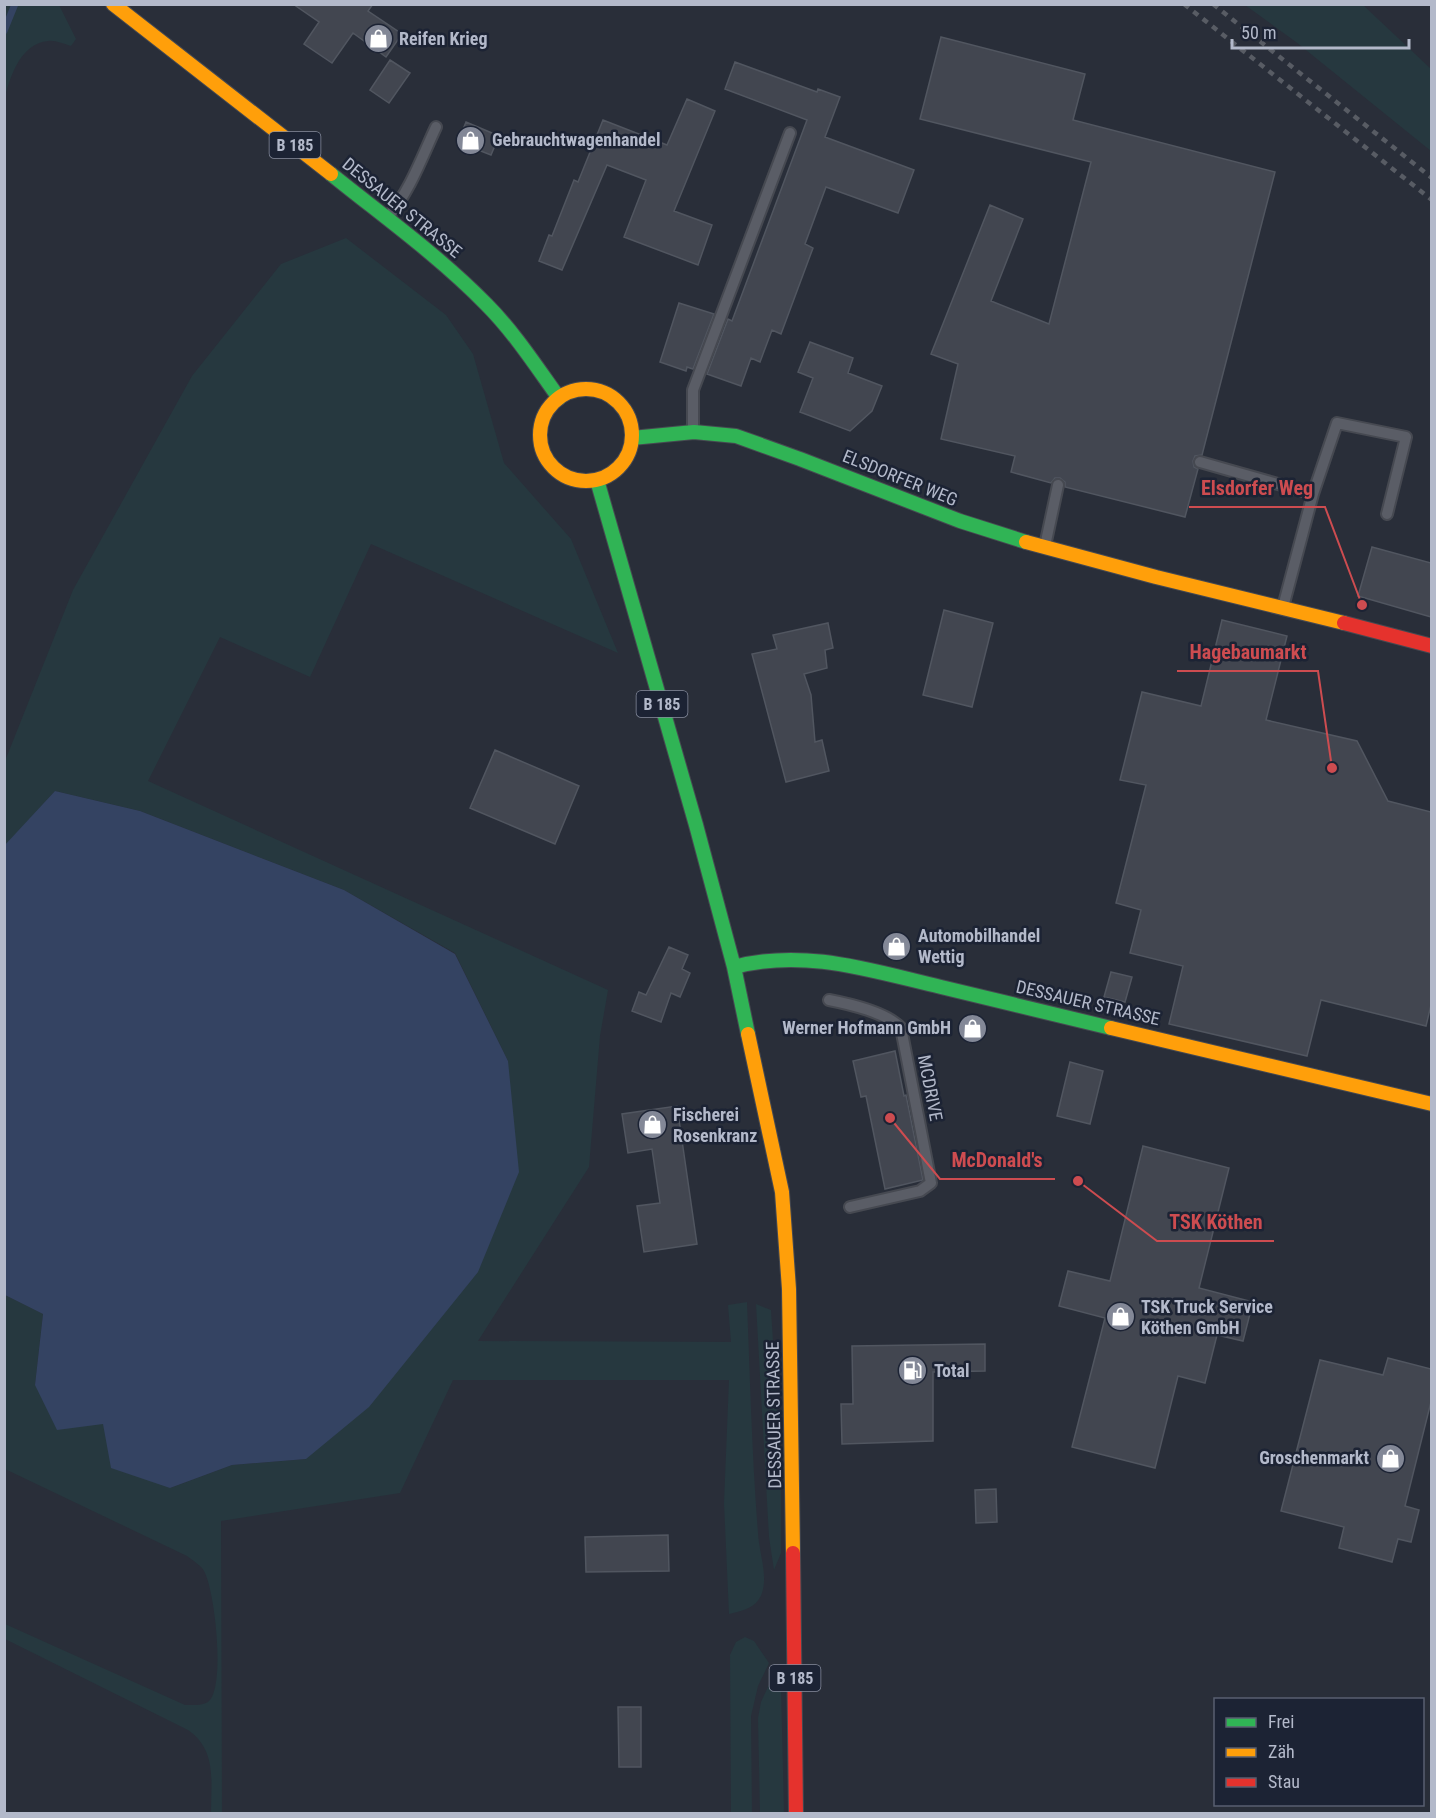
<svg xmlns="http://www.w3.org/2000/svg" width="1436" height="1818" font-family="'Roboto Condensed',sans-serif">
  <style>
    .green { fill: #26383f }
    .water { fill: #344362 }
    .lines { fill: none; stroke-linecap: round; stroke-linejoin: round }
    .stream { stroke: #344362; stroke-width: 7 }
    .building { fill: #424650; stroke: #515660; stroke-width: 1.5 }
    .lane-casing { stroke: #464951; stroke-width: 14 }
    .fast-casing { stroke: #464951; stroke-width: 16 }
    .slow-casing { stroke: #464951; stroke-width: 16 }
    .jam-casing { stroke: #464951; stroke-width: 16 }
    .lane { stroke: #5a5d66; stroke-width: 10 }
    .fast { stroke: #30b455; stroke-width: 14 }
    .slow { stroke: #ff9f0a; stroke-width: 14 }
    .jam { stroke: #e5322d; stroke-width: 14 }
    .rail { stroke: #585c64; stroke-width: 4.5; stroke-dasharray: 6 6; stroke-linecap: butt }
    .labels { text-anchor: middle; stroke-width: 5; stroke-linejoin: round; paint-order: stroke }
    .shield { fill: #1c2334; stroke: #868c9d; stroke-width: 1.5 }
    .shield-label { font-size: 16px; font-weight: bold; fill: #b3b9ca }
    .poi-label { font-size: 18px; font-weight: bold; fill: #b3b9ca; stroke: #1c2334; text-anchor: start }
    .street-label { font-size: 18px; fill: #b3b9ca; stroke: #1c2334 }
    .leader { fill: none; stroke: #cd4c50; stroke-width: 2 }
    .callout-dot { fill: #cd4c50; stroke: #1c2334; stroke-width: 2 }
    .callout-label { font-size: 20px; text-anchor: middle; font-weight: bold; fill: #cd4c50; stroke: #1c2334; stroke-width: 5; stroke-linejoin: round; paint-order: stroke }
  </style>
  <rect width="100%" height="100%" fill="#292e39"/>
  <path class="green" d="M5,4L59,5L76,39L71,46C64,44 55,40 48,41C21,44 11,74 5,97Z
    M1245,5H1363L1431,69V151L1296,42Z
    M346,238L446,315L473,354L504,463L571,539L618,653L371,544L310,677L220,637L148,781L608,990L600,1036L589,1167L478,1341L731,1342L728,1305L747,1302C750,1379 752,1457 758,1533C759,1552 768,1575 762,1593C757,1608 742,1611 729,1614L724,1503L729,1380H453L400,1493L221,1521L222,1813H211C211,1781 217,1750 188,1730L5,1639V1624L185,1705C192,1705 202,1706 208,1702C226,1689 215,1590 204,1571C201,1565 193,1561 187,1556L5,1469V1295L43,1314L35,1385L103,1424L170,1488L232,1465L306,1459L508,1061L455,953L344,890L140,811L55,791L5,846V761L73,590L192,376L281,264Z
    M756,1304L771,1310L781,1465V1553L774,1570L769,1537Z
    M745,1637L754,1641L769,1663L758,1686L751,1716L752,1813H731L730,1655L736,1642Z
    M775,1672L781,1686L784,1813L760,1814L758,1718L761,1702Z"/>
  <path class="water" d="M55,791L140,811L344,890L455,954L508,1061L519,1172L478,1272L369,1407L306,1459L232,1465L170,1488L111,1468L103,1424L57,1430L35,1385L43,1314L5,1295L4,846Z"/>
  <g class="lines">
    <path class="stream" d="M4,31L15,4"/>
  </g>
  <path class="building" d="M293,4H373L368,11L402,34L386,57L353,33L332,63L304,44L319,22Z
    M941,37L1085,74L1073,120L1275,172L1202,455L1195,456L1193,461L1194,467L1198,469L1185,517L1065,487V482L1060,478H1055L1051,483L1011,472L1015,456L941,439L958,364L931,354L990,205L1023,219L991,301L1049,324L1091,162L920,119Z
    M390,60L410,73L389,103L370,90Z
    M735,62L817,92L818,89L840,97L825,137L914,170L898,213L826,187L805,244L813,248L781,334L772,330L760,362L751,358L741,386L707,374L728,319L732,321L807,120L725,89Z
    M687,99L715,111L674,211L712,225L698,265L624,237L646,180L607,165L562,270L539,261L549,235L552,236L574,180L578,182L603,120L667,145Z
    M466,122L499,136L491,155L458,142Z
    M679,303L714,314L693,369L687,367L686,371L660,362Z
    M810,342L853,358L848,373L882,386L872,411L850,431L800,412L813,378L798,372Z
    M1372,547L1431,563V617L1358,596Z
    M944,610L993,623L972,707L923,695Z
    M1222,620L1287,636L1266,720L1357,741L1388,801L1431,812V1005L1426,1026L1321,1000L1307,1056L1169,1024L1183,966L1130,953L1141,910L1116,903L1146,785L1120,780L1142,692L1201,706Z
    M828,623L833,648L825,650L827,668L804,674L811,695L815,742L822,740L829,771L786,782L752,654L777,649L773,635Z
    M495,750L579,786L555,844L470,808Z
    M669,947L688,955L682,969L690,973L680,997L671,993L661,1022L632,1011L639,992L646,995Z
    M1111,972L1132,977L1125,1002L1104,997Z
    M895,1051L904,1096L906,1095L923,1180L885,1189L866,1096L861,1097L853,1061Z
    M1070,1062L1103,1071L1090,1124L1057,1116Z
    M677,1106L697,1244L644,1252L637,1206L660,1203L652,1149L628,1153L622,1114Z
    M1143,1146L1229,1168L1199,1288L1253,1302L1243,1341L1217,1335L1205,1383L1178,1376L1155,1468L1072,1447L1105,1318L1059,1306L1068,1271L1110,1281Z
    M985,1344V1371L933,1372V1441L842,1444L841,1404H853L852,1346Z
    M1388,1358L1431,1369V1402L1405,1506L1419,1510L1411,1542L1398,1539L1392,1562L1339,1548L1344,1527L1281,1511L1320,1360L1383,1375Z
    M996,1489L997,1522L976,1523L975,1490Z
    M668,1535L669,1571L586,1572L585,1537Z
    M618,1707H641V1767H619Z"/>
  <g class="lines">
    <defs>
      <path id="lane" d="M388,217C410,191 422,157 436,127
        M693,429V390L790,133
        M1200,462L1313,494
        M1045,546L1058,485
        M1283,607L1313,494L1337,423L1406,437L1387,514
        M829,1000C850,1004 887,1013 901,1028L931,1183L920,1191L850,1207"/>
      <path id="fast" d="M331,174C383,216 439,256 486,304C514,332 536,366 559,398
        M632,438L694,432L736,436L800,459L960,521L1026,542
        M597,480L696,825L734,967L748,1034
        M734,967C805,948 872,971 941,987C998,1001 1055,1014 1111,1028"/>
      <path id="slow" d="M113,4L331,174
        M540 435a46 46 0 1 1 92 0a46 46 0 1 1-92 0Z
        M1026,542L1156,577L1344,623
        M1111,1028L1432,1104
        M748,1034L782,1192L789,1289L793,1553"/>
      <path id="jam" d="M1344,623L1432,646
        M793,1553L796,1814"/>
    </defs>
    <use href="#lane" class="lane-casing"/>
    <use href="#fast" class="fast-casing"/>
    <use href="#slow" class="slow-casing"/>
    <use href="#jam" class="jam-casing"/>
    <use href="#lane" class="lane"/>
    <use href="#fast" class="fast"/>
    <use href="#slow" class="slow"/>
    <use href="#jam" class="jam"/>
    <path class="rail" d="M1184,4L1432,200
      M1213,4L1432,178"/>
  </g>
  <defs>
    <symbol id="shop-disc" viewBox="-11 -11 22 22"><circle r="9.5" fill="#838897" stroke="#1c2334"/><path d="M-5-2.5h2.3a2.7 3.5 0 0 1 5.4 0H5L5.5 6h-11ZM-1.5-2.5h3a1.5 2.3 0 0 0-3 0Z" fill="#fff"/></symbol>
    <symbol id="fuel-disc" viewBox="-11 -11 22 22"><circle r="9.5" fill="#838897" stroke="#1c2334"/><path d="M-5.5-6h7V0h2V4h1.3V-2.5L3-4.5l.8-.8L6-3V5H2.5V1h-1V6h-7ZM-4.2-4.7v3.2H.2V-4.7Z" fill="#fff"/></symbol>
  </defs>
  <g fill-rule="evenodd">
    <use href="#shop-disc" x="362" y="22" width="33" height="33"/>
    <use href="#shop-disc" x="454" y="124" width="33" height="33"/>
    <use href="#shop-disc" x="880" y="930" width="33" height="33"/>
    <use href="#shop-disc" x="956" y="1012" width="33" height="33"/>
    <use href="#shop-disc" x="636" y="1108" width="33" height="33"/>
    <use href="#shop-disc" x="1104" y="1300" width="33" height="33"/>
    <use href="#fuel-disc" x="896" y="1354" width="33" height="33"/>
    <use href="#shop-disc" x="1374" y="1442" width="33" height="33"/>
  </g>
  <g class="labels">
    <g class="shield">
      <rect x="269.5" y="132" width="51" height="26" rx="4.5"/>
      <rect x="636.5" y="691" width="51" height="26" rx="4.5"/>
      <rect x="769.5" y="1665" width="51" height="26" rx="4.5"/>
    </g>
    <g class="shield-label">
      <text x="295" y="151">B 185</text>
      <text x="662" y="710">B 185</text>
      <text x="795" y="1684">B 185</text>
    </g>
    <g class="poi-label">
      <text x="399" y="45">Reifen Krieg</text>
      <text x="492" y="146">Gebrauchtwagenhandel</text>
      <text x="918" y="942">Automobilhandel<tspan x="918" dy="21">Wettig</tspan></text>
      <text x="951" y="1034" text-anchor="end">Werner Hofmann GmbH</text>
      <text x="673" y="1121">Fischerei<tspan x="673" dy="21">Rosenkranz</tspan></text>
      <text x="1141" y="1313">TSK Truck Service<tspan x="1141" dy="21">Köthen GmbH</tspan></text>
      <text x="934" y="1377">Total</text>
      <text x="1369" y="1464" text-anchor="end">Groschenmarkt</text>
    </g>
    <g class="street-label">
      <text transform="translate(402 208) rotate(39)" y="6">DESSAUER STRASSE</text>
      <text transform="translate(900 478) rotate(22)" y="6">ELSDORFER WEG</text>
      <text transform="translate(1088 1003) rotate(13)" y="6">DESSAUER STRASSE</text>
      <text transform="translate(930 1088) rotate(79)" y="6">MCDRIVE</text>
      <text transform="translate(774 1415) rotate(-91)" y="6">DESSAUER STRASSE</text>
    </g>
  </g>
  <path class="leader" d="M1362 605L1325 507H1189M1332 768L1318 671H1177M890 1118L940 1179H1055M1078 1181L1157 1241H1274"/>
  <g class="callout-dot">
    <circle cx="1362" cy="605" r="6"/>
    <circle cx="1332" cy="768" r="6"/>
    <circle cx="890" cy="1118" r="6"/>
    <circle cx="1078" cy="1181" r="6"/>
  </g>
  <g class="callout-label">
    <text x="1257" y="495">Elsdorfer Weg</text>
    <text x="1248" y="659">Hagebaumarkt</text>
    <text x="997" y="1167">McDonald's</text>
    <text x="1216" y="1229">TSK Köthen</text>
  </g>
  <rect width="1436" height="1818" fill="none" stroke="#b3b9ca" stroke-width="12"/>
  <rect x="1214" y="1698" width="210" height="108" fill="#1c2334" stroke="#585f70" stroke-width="1.5"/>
  <rect x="1226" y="1718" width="30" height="9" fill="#30b455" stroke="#585f70" stroke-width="1.5"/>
  <text x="1268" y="1728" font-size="18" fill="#b3b9ca">Frei</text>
  <rect x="1226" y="1748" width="30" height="9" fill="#ff9f0a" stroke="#585f70" stroke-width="1.5"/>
  <text x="1268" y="1758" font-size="18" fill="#b3b9ca">Zäh</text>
  <rect x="1226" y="1778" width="30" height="9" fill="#e5322d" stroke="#585f70" stroke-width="1.5"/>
  <text x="1268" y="1788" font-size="18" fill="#b3b9ca">Stau</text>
  <path d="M1232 39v9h177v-9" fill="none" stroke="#b3b9ca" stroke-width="3"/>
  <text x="1241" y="39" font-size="18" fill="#b3b9ca" stroke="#1c2334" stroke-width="4.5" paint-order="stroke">50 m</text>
</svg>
